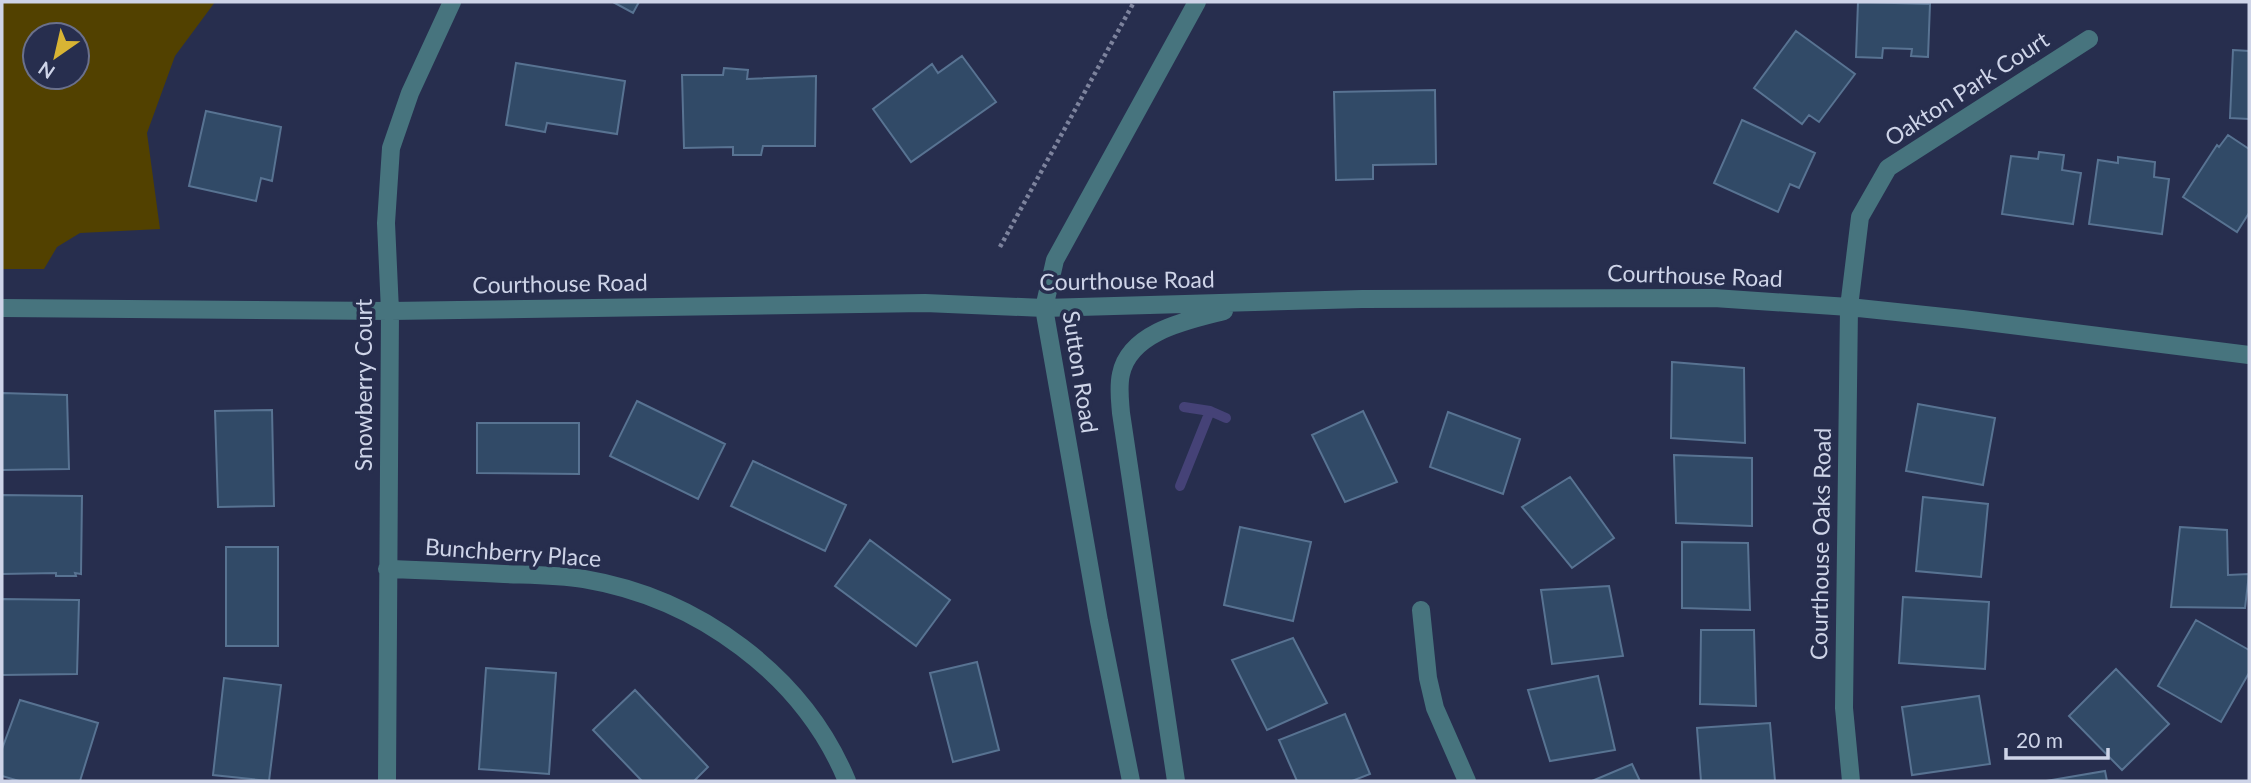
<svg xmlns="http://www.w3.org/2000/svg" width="2251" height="783" font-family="Lato,sans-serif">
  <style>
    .green { fill: #524100; fill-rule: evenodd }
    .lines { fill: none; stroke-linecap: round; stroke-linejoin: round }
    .stream { stroke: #454277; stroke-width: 10 }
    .building { fill: #314a67; stroke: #587392; stroke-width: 2 }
    .path { stroke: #7d839d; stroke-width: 4.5; stroke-dasharray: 3.5 3.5; stroke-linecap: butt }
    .minor { stroke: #47747e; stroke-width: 18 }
    .labels { text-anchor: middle; stroke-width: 7; stroke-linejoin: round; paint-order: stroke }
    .street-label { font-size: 23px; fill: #ced4e8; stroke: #272e4e }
  </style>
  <rect width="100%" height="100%" fill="#272e4e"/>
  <path class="green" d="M2,2H215L175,56L147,133L160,229L80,233L57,247L44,269H2ZM35,35H77V77H35Z"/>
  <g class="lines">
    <path class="stream" d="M1184,407L1210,411L1226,418
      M1180,486L1210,411"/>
  </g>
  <path class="building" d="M613,2H639L633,13Z
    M1858,2L1930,4L1928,57L1911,56L1912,49L1883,48L1882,58L1856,57Z
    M1796,31L1855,74L1819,122L1809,115L1802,124L1754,88Z
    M2233,50L2249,51V119L2230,118Z
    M962,56L996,102L911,162L873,109L932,64L938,73Z
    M516,63L625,81L617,134L547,123L545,132L506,125Z
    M724,68L748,70L747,79L816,76L815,146H763L761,155H733V147L684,148L682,75H723Z
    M1435,90L1436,164L1373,165V179L1336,180L1334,92Z
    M206,111L281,127L272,181L261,178L256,201L189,186Z
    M1742,120L1815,153L1799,188L1790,184L1778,212L1714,183Z
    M2228,135L2249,149V213L2237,232L2183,197L2217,145L2219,147Z
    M2039,152L2064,155L2062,170L2081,173L2073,224L2002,214L2011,156L2038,159Z
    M2118,157L2155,162L2154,177L2169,179L2162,234L2089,224L2098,160L2118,163Z
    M1672,362L1744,368L1745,443L1671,438Z
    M2,393L67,395L69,469L2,470Z
    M637,401L725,444L698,499L610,456Z
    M1918,404L1995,418L1983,485L1906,471Z
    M272,410L274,506L218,507L215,411Z
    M1363,411L1397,482L1345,502L1312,435Z
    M1448,412L1520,439L1503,494L1430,467Z
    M477,423H579V474L477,473Z
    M1674,455L1752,458V526L1676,523Z
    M753,461L846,505L825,551L731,506Z
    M1570,477L1614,538L1572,568L1522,507Z
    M2,495L82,496L81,574L75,573L76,576H56V573L2,574Z
    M1923,497L1988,504L1981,577L1916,571Z
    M1240,527L1311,542L1293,621L1224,605Z
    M2180,527L2227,530L2228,575L2249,574L2245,608L2171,607Z
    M870,540L950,600L916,646L835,586Z
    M1682,542L1748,543L1750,610L1682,608Z
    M226,547H278V646H226Z
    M1609,586L1623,656L1552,664L1541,590Z
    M1903,597L1989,602L1985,669L1899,663Z
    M2,599L79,600L77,674L2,675Z
    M2196,620L2249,650V673L2221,722L2158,686Z
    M1701,630H1754L1756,706L1700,704Z
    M1293,638L1327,703L1267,730L1232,660Z
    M977,662L999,750L953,762L930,673Z
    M486,668L556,673L549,774L479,769Z
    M2116,669L2169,724L2122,770L2069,716Z
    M1598,676L1615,750L1550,761L1528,690Z
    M224,678L281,685L269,781L213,775Z
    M635,690L708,767L694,781H642L593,730Z
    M1979,696L1990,764L1912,775L1902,707Z
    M20,700L98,723L80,781H19L2,776V749Z
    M1345,714L1370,774L1352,781H1297L1279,740Z
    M1770,723L1775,781H1701L1697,728Z
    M1632,764L1640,781H1592Z
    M2105,771L2107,781H2046Z"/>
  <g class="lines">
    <path class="path" d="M1000,247L1134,2"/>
    <path class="minor" d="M2,308L390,311L925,303L1044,308L1362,299L1714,298L1849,307L1963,319L2249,355
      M387,569C426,570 465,572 504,574C531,575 558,575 584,579C697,598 803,674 847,781
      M1421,610L1428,678L1435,708L1467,781
      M387,781L390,311L386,223L391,148L410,93L452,2
      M1131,781L1099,621L1044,308L1055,260L1197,2
      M1176,781L1121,413C1120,400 1118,387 1121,374C1130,331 1189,320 1224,311
      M1851,781L1844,708L1849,307L1860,217L1888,168L2089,39"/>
  </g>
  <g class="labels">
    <g class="street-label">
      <text transform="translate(1967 89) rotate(-33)" y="8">Oakton Park Court</text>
      <text transform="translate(1695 276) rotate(2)" y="8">Courthouse Road</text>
      <text transform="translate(1127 281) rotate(-1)" y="8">Courthouse Road</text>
      <text transform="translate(560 284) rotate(-1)" y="8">Courthouse Road</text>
      <text transform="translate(1080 372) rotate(81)" y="8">Sutton Road</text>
      <text transform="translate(364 385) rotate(-90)" y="8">Snowberry Court</text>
      <text transform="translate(1821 544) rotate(-89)" y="8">Courthouse Oaks Road</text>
      <text transform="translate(513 553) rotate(4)" y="8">Bunchberry Place</text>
    </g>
  </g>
  <rect width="2251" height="783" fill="none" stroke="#ced4e8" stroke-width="7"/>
  <g transform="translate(56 56) rotate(214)"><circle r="33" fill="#272e4e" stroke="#6a708c" stroke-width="2"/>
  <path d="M0-5L12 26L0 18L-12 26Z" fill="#d8b434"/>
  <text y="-10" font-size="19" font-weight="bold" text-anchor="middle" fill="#ced4e8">N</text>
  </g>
  <path d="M2006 748v10h102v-10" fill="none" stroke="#ced4e8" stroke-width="3.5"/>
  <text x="2016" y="748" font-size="21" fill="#ced4e8" stroke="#272e4e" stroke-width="5" paint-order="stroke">20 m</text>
</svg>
